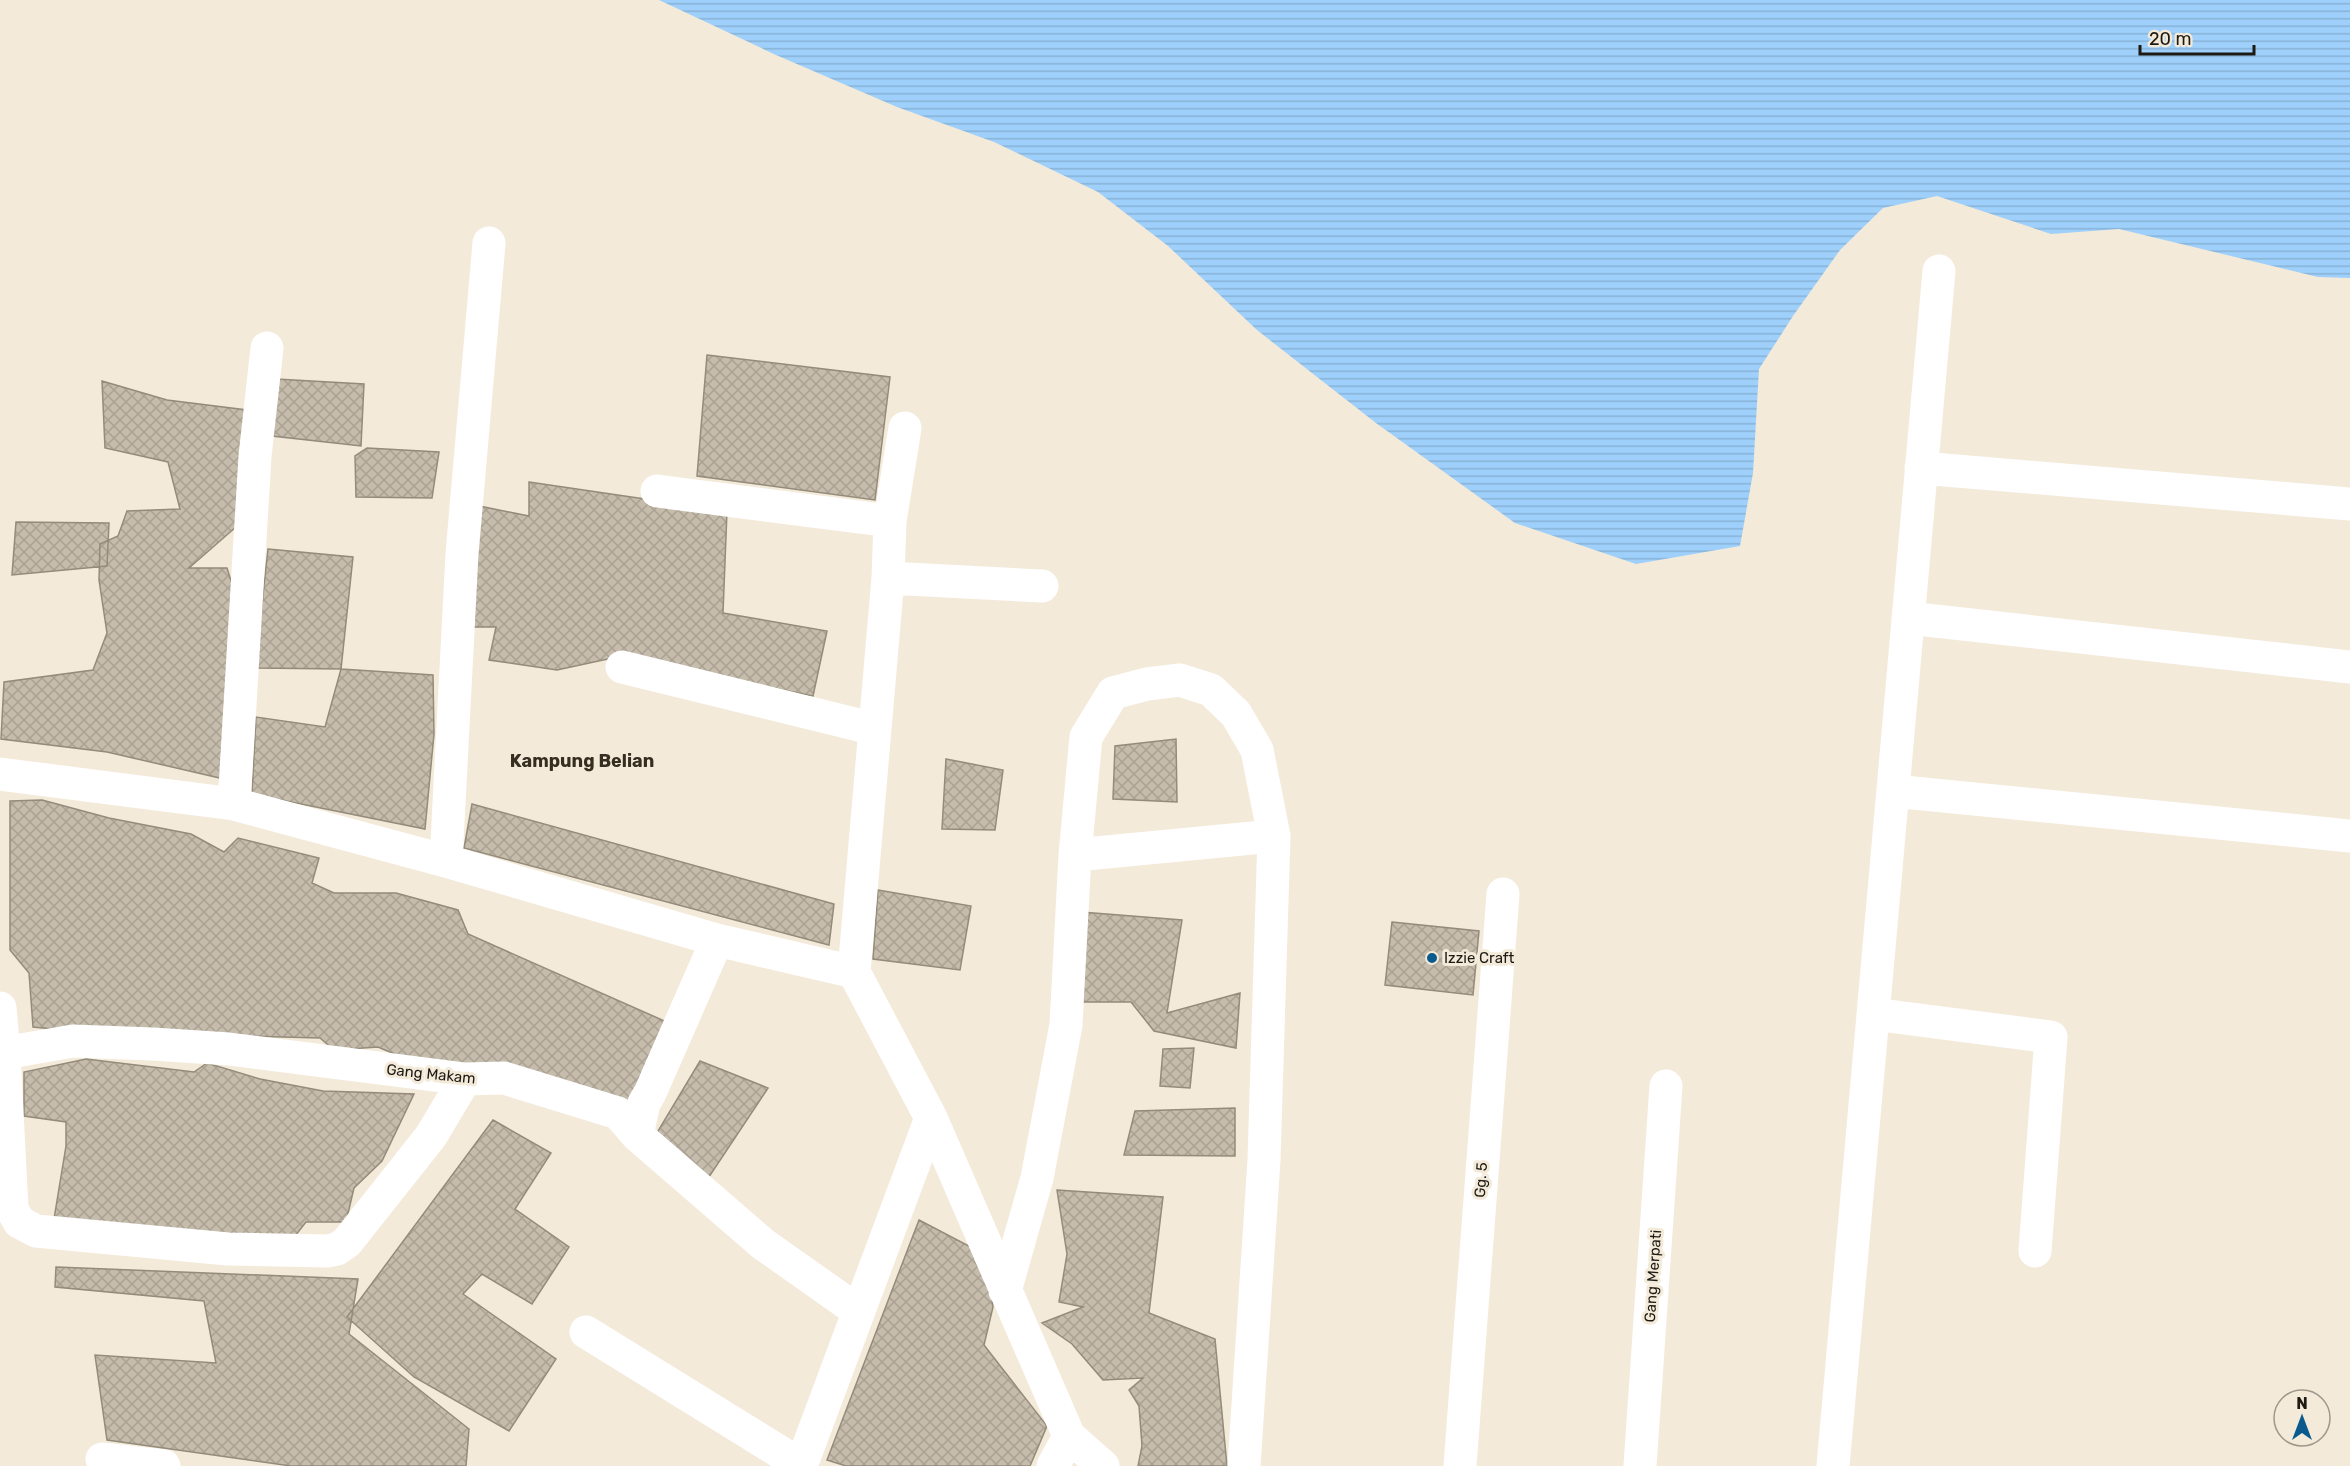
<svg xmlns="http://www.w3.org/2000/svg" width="2350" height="1466" font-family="Rubik,sans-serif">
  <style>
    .water { fill: url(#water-rules) }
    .building { fill: url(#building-cross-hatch); stroke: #948b7b; stroke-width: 1.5 }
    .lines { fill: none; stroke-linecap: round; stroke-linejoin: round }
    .minor { stroke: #fff; stroke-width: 33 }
    .poi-dot { fill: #0b5a8d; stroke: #f4eada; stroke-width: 2 }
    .labels { text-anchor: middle; stroke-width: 6; stroke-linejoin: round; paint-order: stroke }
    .poi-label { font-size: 15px; fill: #1d1a14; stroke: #f4eada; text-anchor: start }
    .street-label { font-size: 15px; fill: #1d1a14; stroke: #f4eada }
    .quarter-label { font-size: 18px; font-weight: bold; fill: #362e21; stroke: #f4eada }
  </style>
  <defs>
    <pattern id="water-rules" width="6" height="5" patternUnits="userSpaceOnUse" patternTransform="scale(1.5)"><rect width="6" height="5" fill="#9ed0fb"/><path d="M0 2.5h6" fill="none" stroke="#88b2d6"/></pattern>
    <pattern id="building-cross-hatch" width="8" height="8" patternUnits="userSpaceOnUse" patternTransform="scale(1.5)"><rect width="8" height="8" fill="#c6bcac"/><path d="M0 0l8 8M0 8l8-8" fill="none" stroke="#aaa193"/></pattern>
  </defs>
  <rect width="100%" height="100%" fill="#f4eada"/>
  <path class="water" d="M659,0H2350V278L2318,277L2119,229L2051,234L1937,196L1883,208L1840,250L1793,316L1759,369L1753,473L1740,546L1636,564L1515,523L1376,423L1257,330L1168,246L1098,192L994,142L897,107L776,55Z"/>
  <path class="building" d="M707,355L890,377L875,500L697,476Z
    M276,379L364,384L361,446L272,436Z
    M102,381L167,400L247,410L236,527L189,568H227L234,590L224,779L107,752L1,739L4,682L93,670L107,633L99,580L100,544L118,536L127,511L180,509L168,462L105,448Z
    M367,448L439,452L432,498L356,497L355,456Z
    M529,482L727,511L723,613L827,631L813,696L617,657L557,670L489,660L496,627H471L479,506L529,516Z
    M16,522L109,523L107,566L12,575Z
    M268,549L353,557L341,669L255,668Z
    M341,669L433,675L434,734L425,829L252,794L256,717L325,727Z
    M1176,739L1177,802L1113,799L1115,746Z
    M946,759L1003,770L995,830L942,829Z
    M42,800L109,818L191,834L224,852L238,838L319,858L312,883L334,893H396L458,910L468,934L669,1023L629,1106L411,1061L378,1047L334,1050L320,1038L84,1032L33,1027L29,973L10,950V801Z
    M472,804L834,904L829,945L464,848Z
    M878,890L971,906L960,970L873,959Z
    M1081,912L1182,920L1167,1013L1240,993L1236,1048L1154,1031L1131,1002H1077Z
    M1392,922L1479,931L1473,995L1385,985Z
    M1194,1048L1190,1088L1160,1086L1163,1049Z
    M86,1059L194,1072L207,1063L260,1079L323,1091L414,1094L382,1161L354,1188L346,1222H306L291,1241L53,1225L66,1146V1122L24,1116V1072Z
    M700,1061L768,1088L707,1180L655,1136Z
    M1235,1108V1156L1124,1155L1135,1111Z
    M493,1120L551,1153L515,1209L569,1247L532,1304L482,1274L463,1294L556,1359L509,1431L414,1377L347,1317Z
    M1057,1190L1163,1197L1149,1313L1215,1339L1227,1466H1138L1142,1446L1139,1406L1129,1390L1143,1378L1103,1380L1072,1344L1042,1323L1083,1307L1059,1302L1067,1254Z
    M919,1220L986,1255L993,1307L984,1345L1047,1426L1030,1466H846L827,1460Z
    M56,1267L358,1279L349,1334L469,1429L466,1466H291L107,1440L95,1355L216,1363L204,1301L55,1287Z"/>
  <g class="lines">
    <path class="minor" d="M1921,468L2350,504
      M657,491L890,521
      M888,578L1042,586
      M1908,618L2350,667
      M622,667L875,729
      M0,774L234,804L446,861L717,940L854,972L931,1118L1069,1436L1103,1466
      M1893,791L2350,836
      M234,804L255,456L267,348
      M1075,855L1274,836
      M446,861L462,554L489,243
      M854,972L888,578L890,521L905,428
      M0,1008L4,1053L12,1209L19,1222L36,1231L228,1249L327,1251L337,1249L347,1242L431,1136L465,1079
      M1873,1014L2051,1037L2035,1251
      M0,1050L4,1053L73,1041L153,1044L229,1049L465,1079L504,1078L618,1113L637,1135L644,1103L650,1093L717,940
      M637,1135L763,1244L858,1311
      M1005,1291L1037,1178L1066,1025L1075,855L1086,737L1113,693L1147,684L1180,680L1211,690L1236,714L1257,750L1274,836L1264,1160L1244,1466
      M586,1332L801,1465
      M102,1459L164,1466
      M801,1466L931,1118
      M1053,1466L1069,1436
      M1460,1466L1503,894
      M1640,1466L1666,1086
      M1833,1466L1939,271"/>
  </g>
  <circle class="poi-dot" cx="1432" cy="958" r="6"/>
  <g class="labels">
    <g class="poi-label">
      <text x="1444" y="963">Izzie Craft</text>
    </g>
    <g class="street-label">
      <text transform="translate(431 1074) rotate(6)" y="5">Gang Makam</text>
      <text transform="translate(1481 1180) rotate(-86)" y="5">Gg. 5</text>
      <text transform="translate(1653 1276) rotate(-86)" y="5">Gang Merpati</text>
    </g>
    <g class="quarter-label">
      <text x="582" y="767">Kampung Belian</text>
    </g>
  </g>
  <g transform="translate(2302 1418)"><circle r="28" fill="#f4eada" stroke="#9e978b" stroke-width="1.5"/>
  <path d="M0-4.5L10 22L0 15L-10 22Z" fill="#0b5a8d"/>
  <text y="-9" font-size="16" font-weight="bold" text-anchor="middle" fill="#1d1a14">N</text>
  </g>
  <path d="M2140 45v9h114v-9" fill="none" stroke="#1d1a14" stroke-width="3"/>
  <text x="2149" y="45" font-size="18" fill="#1d1a14" stroke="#f4eada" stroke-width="4.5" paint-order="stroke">20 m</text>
</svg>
